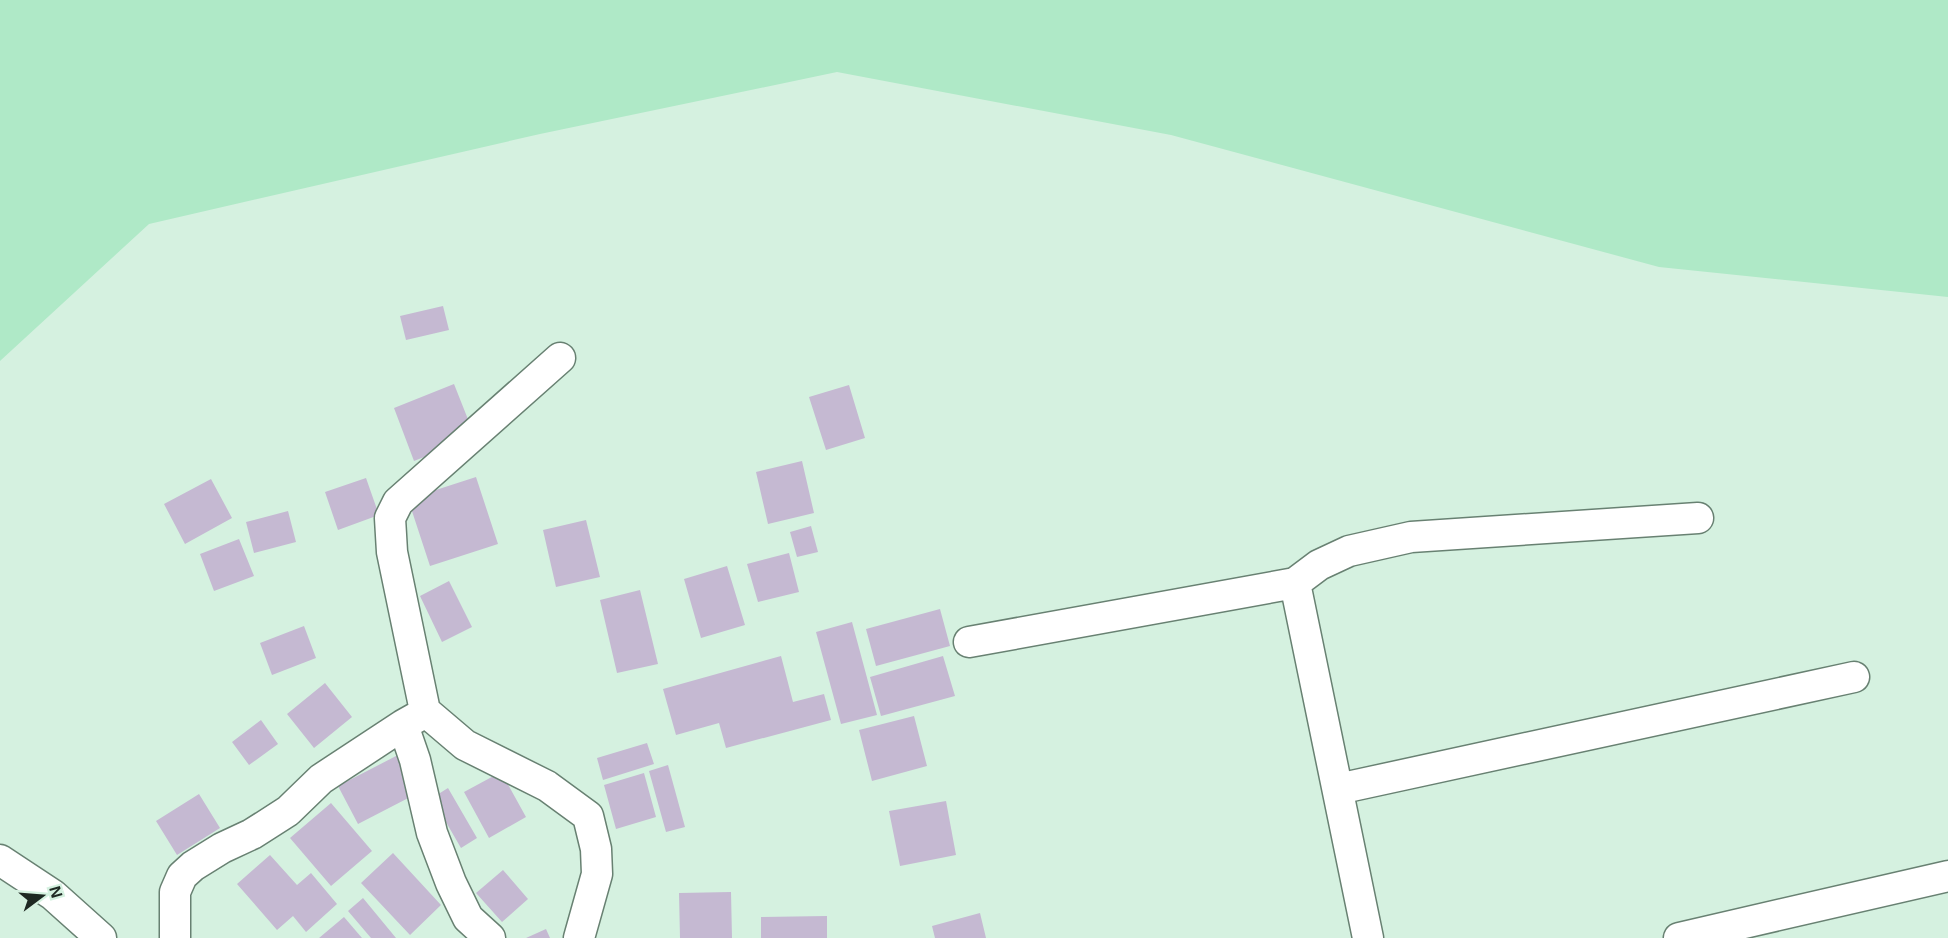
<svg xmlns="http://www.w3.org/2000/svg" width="1948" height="938" font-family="Helvetica,sans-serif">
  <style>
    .green { fill: #afe9c7 }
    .building { fill: #c5b9d2 }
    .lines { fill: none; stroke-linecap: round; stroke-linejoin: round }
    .minor-casing { stroke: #688172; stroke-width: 33 }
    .minor { stroke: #fff; stroke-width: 30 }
  </style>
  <rect width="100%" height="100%" fill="#d5f1e0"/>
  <path class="green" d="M0,0H1948V297L1659,267L1171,135L837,72L540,134L149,224L0,361Z"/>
  <path class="building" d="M443,306L449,330L406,340L400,316Z
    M454,384L475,437L414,461L394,408Z
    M849,385L865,438L826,450L809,397Z
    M802,461L814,513L768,524L756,472Z
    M476,477L498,544L430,566L408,499Z
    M366,478L379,515L338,530L325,492Z
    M211,479L232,518L185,544L164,504Z
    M288,511L296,542L254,553L246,522Z
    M586,520L600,577L556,587L543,530Z
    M811,526L818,552L797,557L790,532Z
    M239,539L254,576L214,591L200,554Z
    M789,553L799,592L758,602L747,564Z
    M727,566L745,625L701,638L684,579Z
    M449,581L472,627L442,642L420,596Z
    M640,590L658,664L617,673L600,600Z
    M940,609L950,646L876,666L866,629Z
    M852,622L877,715L841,724L816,632Z
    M304,626L316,658L272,675L260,643Z
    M781,656L793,702L824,694L831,720L726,748L719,723L676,735L663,689Z
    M943,656L955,696L881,716L870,677Z
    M325,683L352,717L314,748L287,714Z
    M914,716L927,766L872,781L859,730Z
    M261,720L278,744L249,765L232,742Z
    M647,743L654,764L603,780L597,758Z
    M398,755L418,793L358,824L338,786Z
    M668,765L685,827L666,832L649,771Z
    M501,772L526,817L489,838L464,792Z
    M644,773L656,817L616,829L604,785Z
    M448,788L477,838L461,848L432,798Z
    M199,794L220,828L177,855L156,821Z
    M946,801L956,855L900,866L889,811Z
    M331,803L372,851L331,886L290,838Z
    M393,853L441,905L410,935L361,883Z
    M270,855L297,885L311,873L337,904L306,932L293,916L277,930L237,884Z
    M503,870L528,899L502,922L476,893Z
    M731,892L732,938H680L679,893Z
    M363,898L396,938H371L348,911Z
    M980,913L986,938H935L932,926Z
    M827,916V938H761V917Z
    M344,917L362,938H319Z
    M546,929L550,938H526Z"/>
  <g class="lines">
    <defs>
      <path id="minor" d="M560,358L398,502L390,518L392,552L425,711L465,745L547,786L588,816L596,849L597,874L579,938
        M1295,583L1319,565L1349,551L1411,537L1698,518
        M969,642L1295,583L1368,938
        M419,716L403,725L415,760L432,833L451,883L468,918L490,938
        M1338,789L1854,677
        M0,860L53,895L101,938
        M175,938V892L182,876L193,866L222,848L252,834L288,811L321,779L403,725
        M1679,938L1948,876"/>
    </defs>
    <use href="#minor" class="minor-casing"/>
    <use href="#minor" class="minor"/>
  </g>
  <g transform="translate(42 896) rotate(74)" stroke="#d5f1e0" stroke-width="4.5" paint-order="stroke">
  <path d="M0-4.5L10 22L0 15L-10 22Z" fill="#1e2822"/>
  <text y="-9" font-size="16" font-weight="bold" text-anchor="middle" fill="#1e2822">N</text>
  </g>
</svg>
